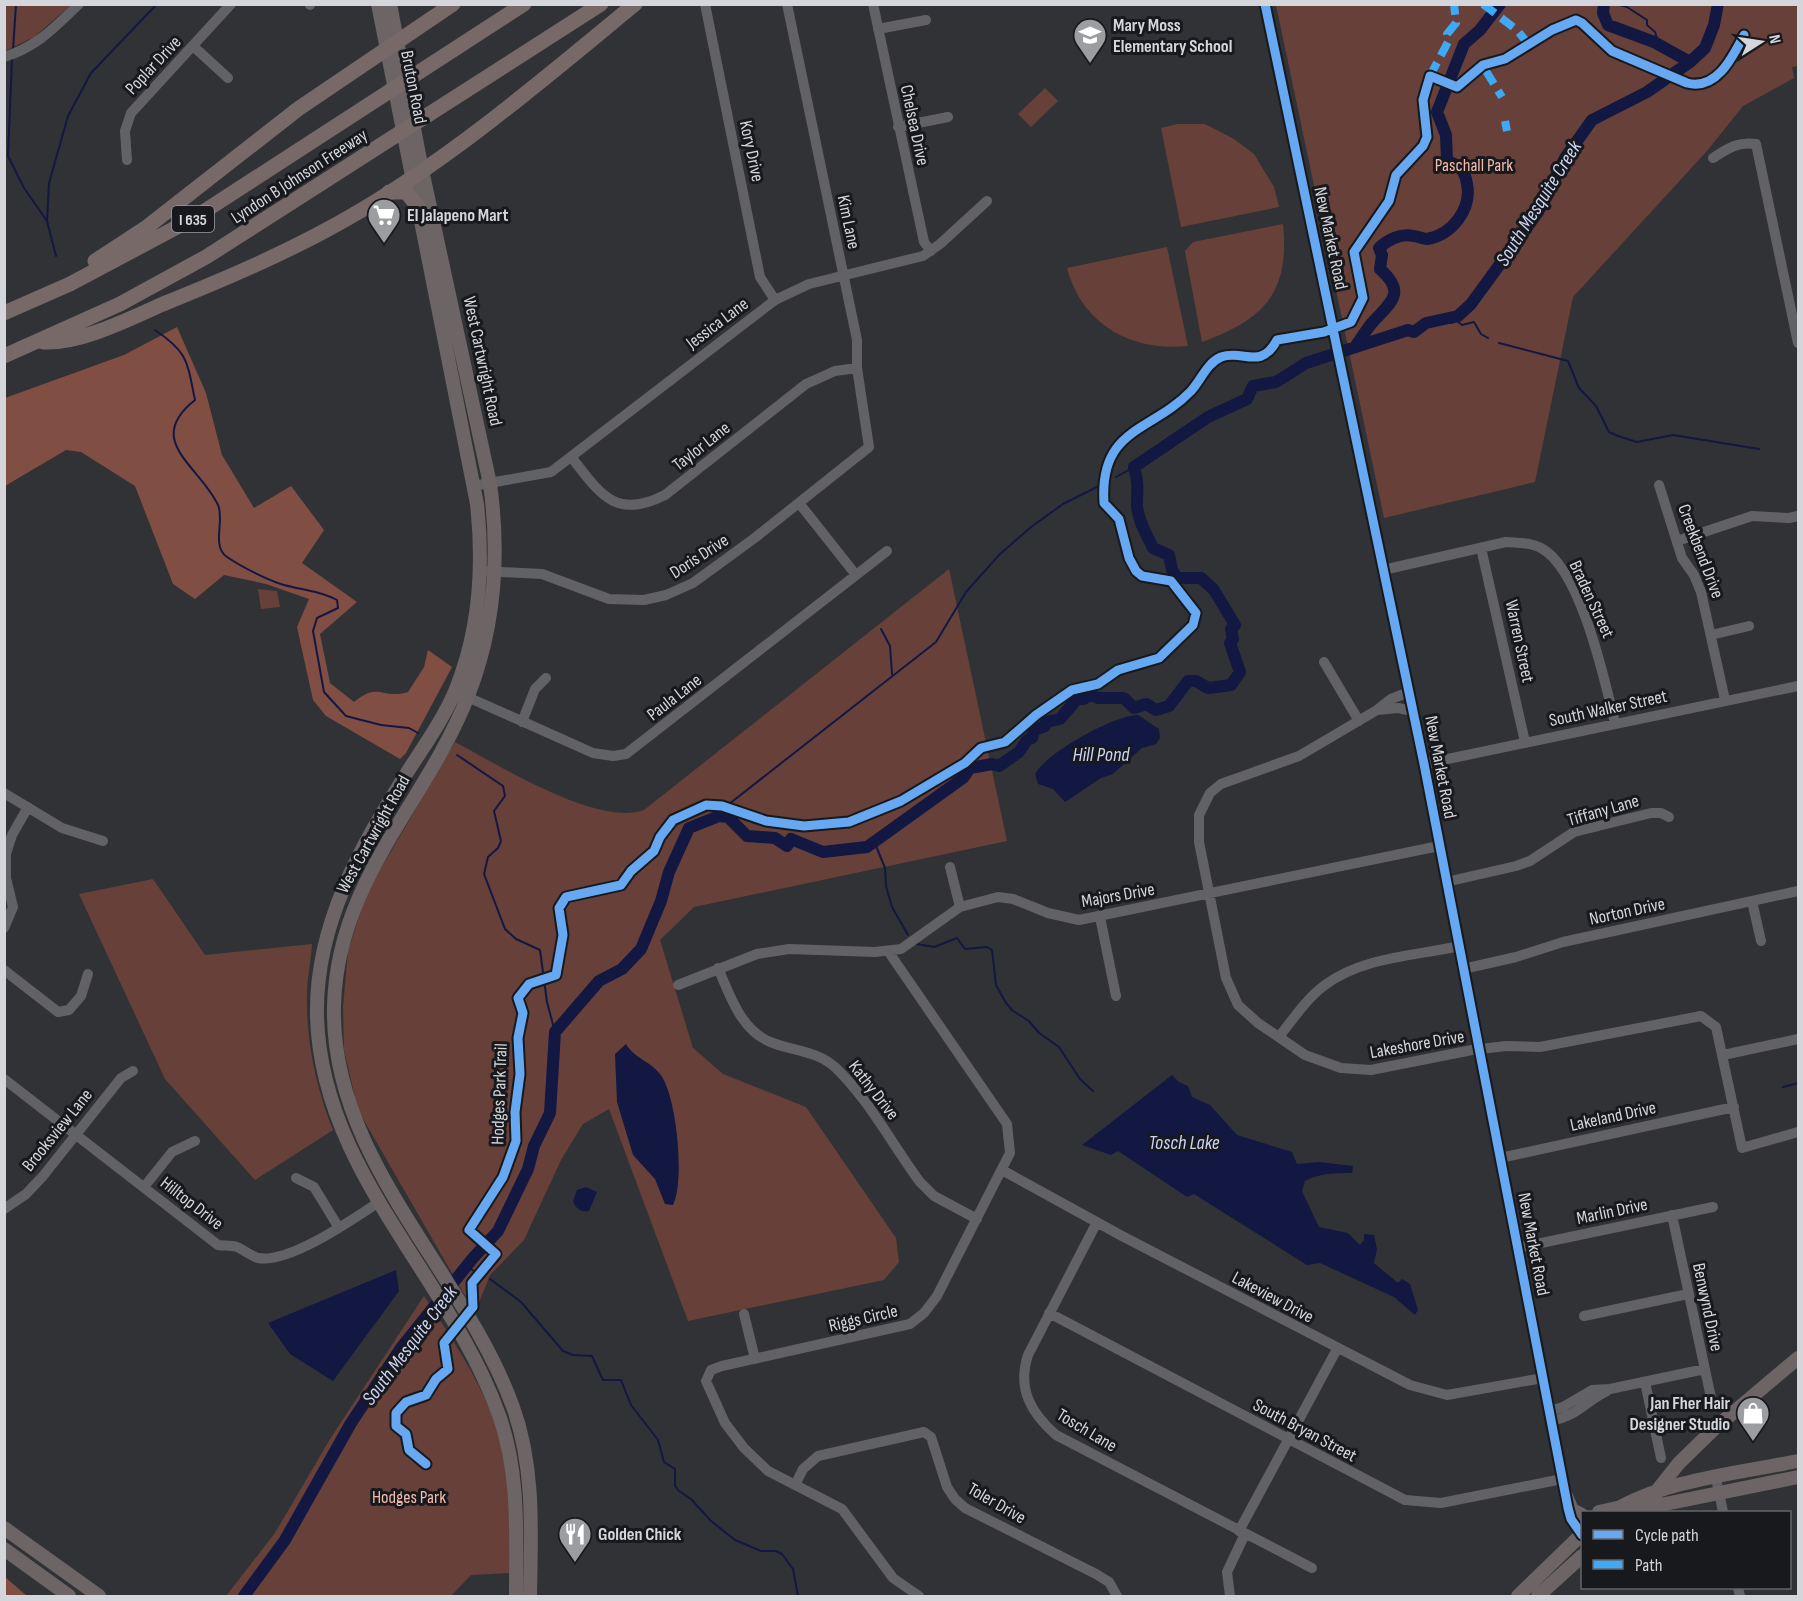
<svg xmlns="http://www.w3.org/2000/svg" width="1803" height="1601" font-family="'Sofia Sans Condensed',sans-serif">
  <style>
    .green { fill: #674039 }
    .forest { fill: #814e44 }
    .water { fill: #121841 }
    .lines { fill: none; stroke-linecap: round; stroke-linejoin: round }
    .stream { stroke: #121841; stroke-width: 2 }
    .river { stroke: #121841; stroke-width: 12 }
    .minor { stroke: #626266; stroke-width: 10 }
    .major { stroke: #6c6465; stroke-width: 14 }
    .highway { stroke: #786969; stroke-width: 15 }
    .quiet { stroke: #3fa9f5; stroke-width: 8; stroke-dasharray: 15 8; stroke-linecap: butt }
    .cycleway-casing { stroke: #18191d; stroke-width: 13 }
    .cycleway { stroke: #66a8f1; stroke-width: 9 }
    .labels { text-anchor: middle; stroke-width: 6; stroke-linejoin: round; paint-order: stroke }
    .shield { fill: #18191d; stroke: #9c9da2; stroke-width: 1.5 }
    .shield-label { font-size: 16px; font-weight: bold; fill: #d4d6db }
    .poi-label { font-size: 18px; font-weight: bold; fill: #d4d6db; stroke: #18191d; text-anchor: start }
    .street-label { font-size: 18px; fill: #d4d6db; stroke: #18191d }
    .park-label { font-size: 18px; fill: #f4bbaf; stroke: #18191d }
    .water-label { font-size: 20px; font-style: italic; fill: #cbd5f5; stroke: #18191d }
  </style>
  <rect width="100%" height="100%" fill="#313236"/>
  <path class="green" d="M4,5H71L34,37L5,51Z
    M1276,5H1798V66L1792,67L1794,78L1743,106L1707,151L1573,297L1535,482L1384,518Z
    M1045,88L1058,101L1031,127L1018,114Z
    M1177,124H1205L1234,139L1254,154L1274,187L1279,207L1181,227L1161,128Z
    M1283,224C1290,293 1264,319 1202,342L1185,251L1193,242Z
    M1167,247L1188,346C1132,352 1082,325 1067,268Z
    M949,569L1007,841L694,907L660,940L693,1048L723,1074L806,1107L896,1238L899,1262L884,1280L688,1321L609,1109L583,1124L561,1160L524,1240L490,1275L475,1313L358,1110L344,1050L343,1007L348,951L366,894L455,742C497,764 597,827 644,810Z
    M258,589L277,591L280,607L261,609Z
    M153,879L205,955L312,944C311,961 307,978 307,995C306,1041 316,1088 333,1130L255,1180L165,1079L79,894Z
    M424,1296C449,1334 475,1372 492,1415C512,1463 511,1522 511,1573L471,1575L451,1596H226L275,1533L330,1439Z"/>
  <path class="forest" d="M177,327L206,393L222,455L254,508L291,486L324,530L302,563L357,602L320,634L330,683L354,702C379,681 382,700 408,692L424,667L428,650L452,667L406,753L400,759L326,716L313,700L297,627L309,599L266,584L224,575L195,599L173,584L135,486L81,452L66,450L5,486V398L124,355Z
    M4,1577H5L27,1596H5Z"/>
  <path class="water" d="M1138,715L1159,729L1160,738L1156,744L1142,748L1113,774L1101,778L1065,802L1053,789L1038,784L1035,774C1046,753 1114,715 1138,715Z
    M626,1044C634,1058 650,1061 660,1074C677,1095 685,1182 673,1205L665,1204L655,1179L633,1155L617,1102L615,1054Z
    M1172,1075L1179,1082L1188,1086L1192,1097L1210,1105L1237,1135L1292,1152L1297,1164L1319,1162L1353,1166L1352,1173C1335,1173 1320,1173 1305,1181L1302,1191L1319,1227L1348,1233L1360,1245L1364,1240V1234L1374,1235L1377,1249L1374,1263L1398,1283L1402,1279L1410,1284L1418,1310L1415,1315L1394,1297L1320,1263L1307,1265L1194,1194L1187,1197L1118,1151L1111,1155L1082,1145Z
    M586,1187L597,1192L589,1211C582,1213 575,1208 573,1201L577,1190Z
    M396,1270L399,1291L333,1381L290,1354L268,1323Z"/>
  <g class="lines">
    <path class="stream" d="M1616,4L1627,7L1647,20V25L1655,32L1659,45
      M13,50L16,4
      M12,58L8,156L24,188L47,221
      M56,256L47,221L49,183L68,116L91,73L157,4
      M1445,319L1451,323L1457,321L1462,325L1474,322L1481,334L1488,338
      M155,330C189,353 187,362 195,400C143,441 200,466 218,505C225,520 211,546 227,557C242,567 267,580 284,585C302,590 321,591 337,600L338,608L317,618L313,631L324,692L346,716L381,725L409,728L418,733
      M1499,343L1568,361L1579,388L1596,406L1609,432L1618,436L1637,442L1673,435L1759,449
      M1116,477L1134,467
      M881,629L890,646L892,674
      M457,755L503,786L505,796L494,811L501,841L498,848L488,857L484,874L505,929L516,939L540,950L547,1002L555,1032
      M729,804L936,642L966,592L999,555L1031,527L1063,504L1099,486
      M719,816L723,811
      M874,841L885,868L886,886L892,907L908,935
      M917,944L934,947L957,938L965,949L987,947L992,950L996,985L1006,1003L1013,1011L1029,1021L1039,1033L1059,1047L1080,1079L1093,1091
      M1783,1087L1798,1083
      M467,1267L474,1271
      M490,1279L521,1302L563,1351L573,1355L592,1356L603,1380H621L631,1405L658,1440L664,1462L675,1469V1486L679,1491L691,1499L711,1521L735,1540L761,1551H776L782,1554L793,1569L798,1596"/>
    <path class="river" d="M1604,4L1603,13L1608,25L1654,42L1690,62
      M1355,347C1361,339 1366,330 1372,323C1391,302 1407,293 1380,269L1382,255L1379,248C1387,240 1401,233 1413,236C1418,236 1422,239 1427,239C1452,235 1472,209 1467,184C1465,170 1459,165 1447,161L1446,135L1437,112L1464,44L1480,30L1500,4
      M244,1596L285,1540L351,1423L401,1348L473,1258L498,1231L528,1169L534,1146L550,1113L555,1032L599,981L622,969L641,949L661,901L669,872L689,828L719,816L728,817L747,836L775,838L787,846L791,839L823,852L867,847L963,778L970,768L992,764L999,766L1019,752L1027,740L1032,738L1034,730L1045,726L1046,722L1060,719L1077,699H1084L1090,694L1098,698H1124L1134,708L1146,704L1156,710L1169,706L1188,681H1196L1208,688L1231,685L1240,672L1230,643L1233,639L1231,629L1235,625L1214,590L1201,578H1177L1172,570L1169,555L1153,548C1147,535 1138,521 1137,506C1137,490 1139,484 1134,467L1208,417L1247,399L1253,386L1276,382L1306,363L1408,330L1414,332L1426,323L1458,316L1471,304L1538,212L1565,158L1592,120L1647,92L1690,62L1705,48L1714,25L1718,4"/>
    <path class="minor" d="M310,4V5
      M705,4L760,277L775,300
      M873,4L924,242L931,251
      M1265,4L1424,764L1568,1508L1571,1519L1582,1535
      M878,29L926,20
      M193,46L228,78
      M4,57C37,47 55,27 79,4
      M898,127L948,117
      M1713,158C1727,149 1738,141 1756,144L1798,343
      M127,160L125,131L131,113L231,4
      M572,458C601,495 616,520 665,495L806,384L835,371L857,368
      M1659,485L1682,558L1694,575L1701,592L1725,700
      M473,486L551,472L775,300L809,284L923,256L940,244L987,201
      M799,503L856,575
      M1677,541L1752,516L1789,518L1798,516
      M1481,548L1525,742
      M1383,570L1506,542C1518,543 1530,542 1541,548C1581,569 1605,682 1615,723
      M482,571L542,574L609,599L644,600L666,595L693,583L756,537L869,447L857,368V340L787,4
      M1711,635L1749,626
      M1324,662L1359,721
      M1409,692L1391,699L1377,710L1299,756L1221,784L1210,793L1199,815V842L1226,978L1238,1005L1258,1023L1305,1055L1341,1068L1371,1070L1472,1050L1506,1046L1540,1047L1701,1016L1716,1027L1742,1148L1798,1132
      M463,695L593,753L613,756L626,754L887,551
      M1377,710L1398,708L1413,711
      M522,722L535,689L546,678
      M1424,764L1798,686
      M4,793L62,828L103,841
      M950,867L960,907
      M1446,882L1516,866L1530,861L1574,832L1651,813H1661L1669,817
      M1752,901L1761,941
      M1100,917L1116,996
      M4,928L13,907L6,878V854L12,835L28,807
      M888,951L1007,1124L1010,1153L937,1296L924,1313L910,1324L722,1366L711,1370L706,1381L725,1423L744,1448L768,1471L842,1509L893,1578L919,1596
      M718,968C730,995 741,1032 773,1043C794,1051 818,1051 836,1068C869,1100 892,1144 920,1182L934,1196L977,1219
      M1463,969L1516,957L1563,942L1798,891
      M4,970L58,1012L69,1010L81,996L88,974
      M678,985L757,954L789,949L875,952L901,949L960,907L998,897L1013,899L1048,913L1079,920L1439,846
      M1279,1037C1293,1019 1307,998 1325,985C1362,957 1415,956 1459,946
      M1723,1055L1798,1039
      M4,1079L218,1245C224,1246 231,1245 237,1247C244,1250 251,1256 258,1258C289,1264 353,1219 379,1202
      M1500,1158L1734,1107
      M1002,1170L1122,1236L1410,1385L1447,1395L1543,1378
      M296,1178L314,1187L339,1228
      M144,1187L172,1152L195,1141
      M4,1209L26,1194L43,1176L121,1078L133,1071
      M1672,1215L1713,1407
      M1097,1222L1028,1355C1017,1389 1031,1413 1056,1435L1312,1568
      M1517,1248L1713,1207
      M1049,1313L1405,1500L1441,1503L1562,1479
      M744,1314L755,1359
      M1584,1316L1688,1294
      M1645,1382L1661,1458
      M1549,1411L1563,1407L1592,1390L1610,1389L1705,1369
      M1551,1421C1579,1415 1583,1403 1607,1391
      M1716,1478L1723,1512
      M795,1485L803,1469L818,1456L924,1432L931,1437L947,1487L955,1499L965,1508L1096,1574L1109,1582L1117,1596
      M1239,1531L1337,1349
      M1738,1588L1740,1596
      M1230,1596L1227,1572L1245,1534"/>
    <path class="major" d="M378,4L477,504C484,568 480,629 456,689C444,718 425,745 408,771C361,846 315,924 317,1016C321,1171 450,1277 499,1415C520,1474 516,1535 516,1596
      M390,4L422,170L490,484C500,556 495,627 468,696C425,805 337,880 334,1006C330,1159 464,1271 513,1407C535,1468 531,1532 530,1596
      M1566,1496L1572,1510L1582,1515
      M1599,1512L1621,1507
      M1612,1512C1663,1480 1739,1473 1798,1461
      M1632,1512L1654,1501L1656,1492L1679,1463L1715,1428L1798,1358
      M1647,1512L1665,1504L1798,1477
      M4,1528L99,1596
      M4,1549L69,1596
      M1518,1596L1582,1534
      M1538,1596L1582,1556"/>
    <path class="highway" d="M389,192H406L419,208
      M95,261L147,227L298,109L453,4
      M4,313L70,284L194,218L524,4
      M43,342C80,344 129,319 163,304C230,277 298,248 360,211C459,152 546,77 635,4
      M4,356L120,304L206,257L601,4"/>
    <path class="quiet" d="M1483,4L1517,30L1529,45
      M1486,71L1502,97
      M1430,76L1448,42L1447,34L1456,23L1454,4
      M1505,121L1507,131"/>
    <defs>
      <path id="cycleway" d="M1265,4L1424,764L1568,1508L1571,1519L1582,1535
        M426,1464L409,1450L406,1434L396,1426V1413L406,1402L426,1395L436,1379L448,1369L444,1343L473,1307L472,1283L496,1254L469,1230L503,1177L516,1141L515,1112L520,1074L518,1038L523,1013L518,998L529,984L556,975L563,935L559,908L566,897L621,885L631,871L654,851L660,837L673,820L706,805L722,806L766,821L804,826L849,822L901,801L965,763L981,748L1005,742L1036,715L1072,690L1098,684L1118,670L1159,658L1193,625L1196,613L1171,581L1142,576L1136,571L1129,558L1119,519L1104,503C1099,427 1152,432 1191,391C1201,380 1207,363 1221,357C1244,349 1260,371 1277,340L1324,332L1351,322L1363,298L1354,252L1389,201L1396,175L1423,146L1427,137L1423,100L1430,76L1457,87L1483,65L1505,59L1552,30L1576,20L1582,23L1612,51L1687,83C1717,91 1733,56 1744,35"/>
    </defs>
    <use href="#cycleway" class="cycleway-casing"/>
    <use href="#cycleway" class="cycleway"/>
  </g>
  <defs>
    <symbol id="school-pin" viewBox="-11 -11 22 30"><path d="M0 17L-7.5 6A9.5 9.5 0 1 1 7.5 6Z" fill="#9b9da1" stroke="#18191d"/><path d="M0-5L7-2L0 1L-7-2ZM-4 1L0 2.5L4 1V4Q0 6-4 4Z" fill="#fff"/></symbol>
    <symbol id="supermarket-pin" viewBox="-11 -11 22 30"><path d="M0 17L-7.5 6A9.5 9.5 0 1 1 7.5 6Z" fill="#9b9da1" stroke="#18191d"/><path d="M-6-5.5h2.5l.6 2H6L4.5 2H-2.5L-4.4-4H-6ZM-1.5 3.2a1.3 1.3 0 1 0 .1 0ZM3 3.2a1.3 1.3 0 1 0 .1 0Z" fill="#fff"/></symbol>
    <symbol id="shop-pin" viewBox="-11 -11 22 30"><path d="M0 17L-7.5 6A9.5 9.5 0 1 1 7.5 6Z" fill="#9b9da1" stroke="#18191d"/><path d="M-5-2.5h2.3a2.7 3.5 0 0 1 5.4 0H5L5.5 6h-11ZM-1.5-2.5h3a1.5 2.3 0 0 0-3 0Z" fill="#fff"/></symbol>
    <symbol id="restaurant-pin" viewBox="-11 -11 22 30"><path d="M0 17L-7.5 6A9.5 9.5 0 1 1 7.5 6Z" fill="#9b9da1" stroke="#18191d"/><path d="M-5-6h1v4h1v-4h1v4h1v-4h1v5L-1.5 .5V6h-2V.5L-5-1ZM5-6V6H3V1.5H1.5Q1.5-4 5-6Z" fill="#fff"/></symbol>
  </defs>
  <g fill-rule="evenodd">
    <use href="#school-pin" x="1071" y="16" width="38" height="52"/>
    <use href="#supermarket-pin" x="365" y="196" width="38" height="52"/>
    <use href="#shop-pin" x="1734" y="1394" width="38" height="52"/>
    <use href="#restaurant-pin" x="556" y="1515" width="38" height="52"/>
  </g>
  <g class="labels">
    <rect class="shield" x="172" y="206" width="42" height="26" rx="4.5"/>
    <g class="shield-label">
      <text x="193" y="225">I 635</text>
    </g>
    <g class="poi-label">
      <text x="1113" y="31">Mary Moss<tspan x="1113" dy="21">Elementary School</tspan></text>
      <text x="407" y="221">El Jalapeno Mart</text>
      <text x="1730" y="1409" text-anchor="end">Jan Fher Hair<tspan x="1730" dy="21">Designer Studio</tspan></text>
      <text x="598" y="1540">Golden Chick</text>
    </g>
    <g class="street-label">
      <text transform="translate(153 65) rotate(-47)" y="6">Poplar Drive</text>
      <text transform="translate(414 87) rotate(79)" y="6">Bruton Road</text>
      <text transform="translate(915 125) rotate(78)" y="6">Chelsea Drive</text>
      <text transform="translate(752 151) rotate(78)" y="6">Kory Drive</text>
      <text transform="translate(299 176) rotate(-33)" y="6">Lyndon B Johnson Freeway</text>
      <text transform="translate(849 222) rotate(78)" y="6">Kim Lane</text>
      <text transform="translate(1331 238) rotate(78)" y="6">New Market Road</text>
      <text transform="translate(717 323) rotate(-37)" y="6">Jessica Lane</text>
      <text transform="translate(483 361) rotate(78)" y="6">West Cartwright Road</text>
      <text transform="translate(701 446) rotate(-38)" y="6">Taylor Lane</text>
      <text transform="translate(1701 551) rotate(69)" y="6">Creekbend Drive</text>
      <text transform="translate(699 556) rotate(-33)" y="6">Doris Drive</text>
      <text transform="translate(1592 599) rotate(65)" y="6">Braden Street</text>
      <text transform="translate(1520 641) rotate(78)" y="6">Warren Street</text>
      <text transform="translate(674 697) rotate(-38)" y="6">Paula Lane</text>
      <text transform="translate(1608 708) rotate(-12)" y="6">South Walker Street</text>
      <text transform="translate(1441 767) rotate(79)" y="6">New Market Road</text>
      <text transform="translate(1603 810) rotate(-16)" y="6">Tiffany Lane</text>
      <text transform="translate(373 834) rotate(-61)" y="6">West Cartwright Road</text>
      <text transform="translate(1118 895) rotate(-10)" y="6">Majors Drive</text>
      <text transform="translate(1627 911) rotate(-12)" y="6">Norton Drive</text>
      <text transform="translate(1417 1044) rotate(-10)" y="6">Lakeshore Drive</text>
      <text transform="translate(874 1090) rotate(52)" y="6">Kathy Drive</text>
      <text transform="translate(499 1094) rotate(-88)" y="6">Hodges Park Trail</text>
      <text transform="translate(1613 1116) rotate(-12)" y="6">Lakeland Drive</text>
      <text transform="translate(57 1130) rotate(-51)" y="6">Brooksview Lane</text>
      <text transform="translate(192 1203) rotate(38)" y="6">Hilltop Drive</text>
      <text transform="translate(1612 1211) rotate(-12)" y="6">Marlin Drive</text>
      <text transform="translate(1534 1244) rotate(79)" y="6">New Market Road</text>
      <text transform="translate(1273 1297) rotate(28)" y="6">Lakeview Drive</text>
      <text transform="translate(1708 1307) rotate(78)" y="6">Benwynd Drive</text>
      <text transform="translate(863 1318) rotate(-13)" y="6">Riggs Circle</text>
      <text transform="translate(1087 1430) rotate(31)" y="6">Tosch Lane</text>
      <text transform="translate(1305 1430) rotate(28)" y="6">South Bryan Street</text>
      <text transform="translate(997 1503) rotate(30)" y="6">Toler Drive</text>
    </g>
    <g class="park-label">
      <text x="1474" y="171">Paschall Park</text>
      <text x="409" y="1503">Hodges Park</text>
    </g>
    <g class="water-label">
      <text transform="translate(1538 203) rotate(-58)" y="7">South Mesquite Creek</text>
      <text x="1101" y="761">Hill Pond</text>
      <text x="1184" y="1149">Tosch Lake</text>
      <text transform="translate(409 1345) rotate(-53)" y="7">South Mesquite Creek</text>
    </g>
  </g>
  <rect width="1803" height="1601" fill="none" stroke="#d4d6db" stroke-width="12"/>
  <rect x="1581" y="1511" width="210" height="78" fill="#18191d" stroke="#636569" stroke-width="1.5"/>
  <rect x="1593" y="1530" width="30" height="9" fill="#66a8f1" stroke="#636569" stroke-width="1.5"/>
  <text x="1635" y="1541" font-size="18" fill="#d4d6db">Cycle path</text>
  <rect x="1593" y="1560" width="30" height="9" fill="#3fa9f5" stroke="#636569" stroke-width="1.5"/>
  <text x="1635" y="1571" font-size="18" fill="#d4d6db">Path</text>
  <g transform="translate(1761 42) rotate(78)" stroke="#18191d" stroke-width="4.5" paint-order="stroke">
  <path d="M0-4.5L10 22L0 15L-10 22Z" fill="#d4d6db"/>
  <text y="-9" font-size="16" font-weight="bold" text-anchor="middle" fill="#d4d6db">N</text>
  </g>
</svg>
